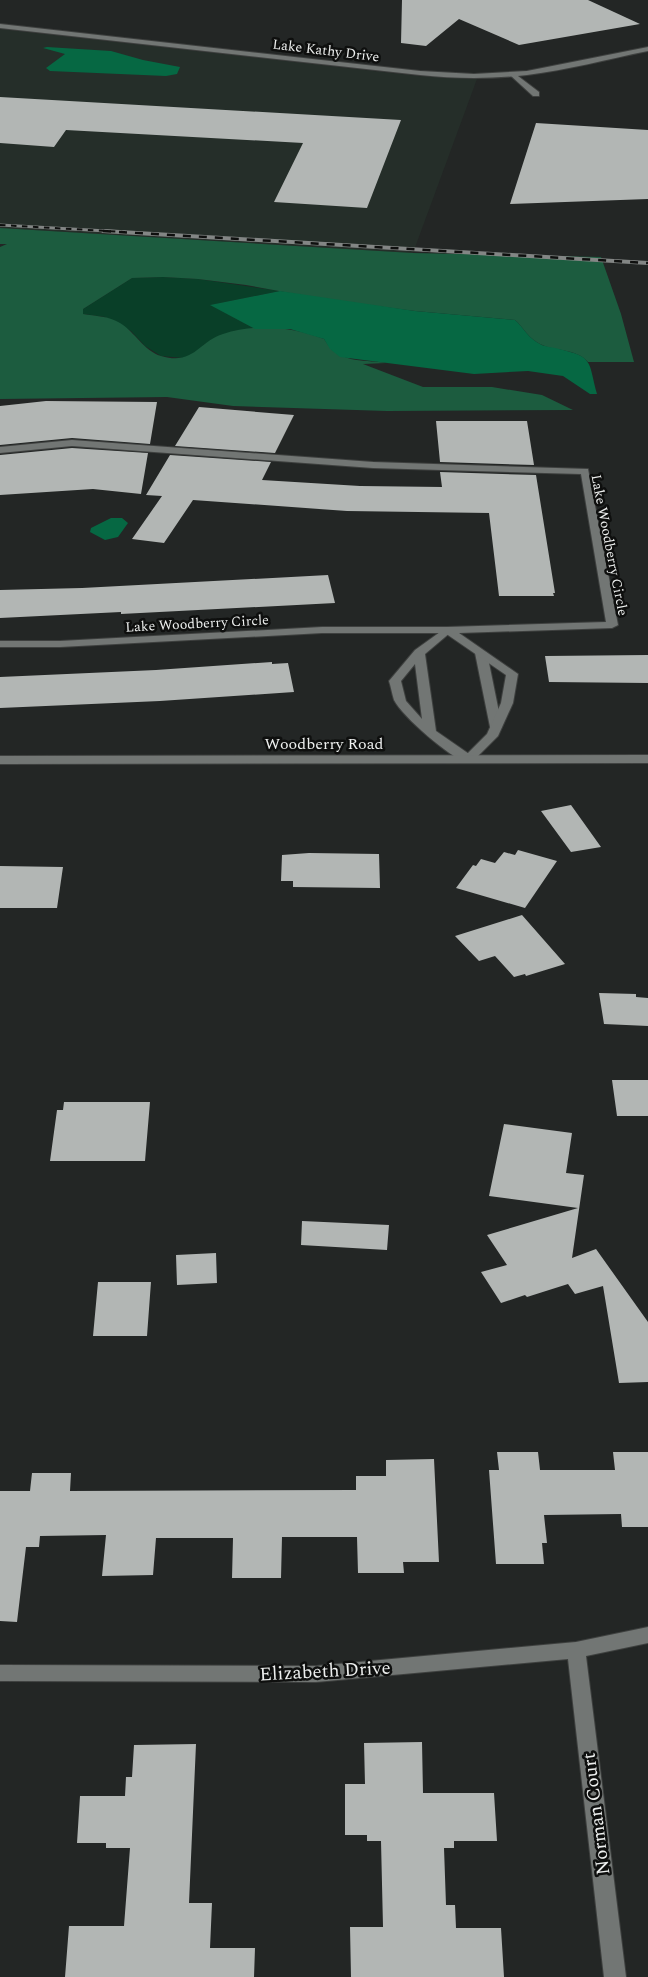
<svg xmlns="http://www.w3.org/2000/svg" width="648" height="1977" font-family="Spectral,serif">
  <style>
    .built { fill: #252e29 }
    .green { fill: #093f28 }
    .forest { fill: #1c5c3f }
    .water { fill: #066843 }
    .building { fill: #b2b6b4 }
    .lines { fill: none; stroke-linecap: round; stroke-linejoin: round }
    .service-casing { stroke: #3e403f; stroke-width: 2 }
    .minor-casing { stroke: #3e403f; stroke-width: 2 }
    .tertiary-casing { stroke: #3e403f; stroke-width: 2 }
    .service { fill: #727674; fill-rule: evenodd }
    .minor { fill: #727674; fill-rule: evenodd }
    .tertiary { fill: #727674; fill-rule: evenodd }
    .rail-far1-casing { stroke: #838685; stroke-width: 3 }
    .rail-casing { stroke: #838685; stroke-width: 4 }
    .rail-far1 { stroke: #0e0f0e; stroke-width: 2; stroke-dasharray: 5.5; stroke-linecap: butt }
    .rail { stroke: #0e0f0e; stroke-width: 2.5; stroke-dasharray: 8; stroke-linecap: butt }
    .labels { text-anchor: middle; stroke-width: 5; stroke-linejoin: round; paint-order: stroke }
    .far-street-label { font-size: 14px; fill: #edefee; stroke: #0e0f0e }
    .street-label { font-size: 16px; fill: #edefee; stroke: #0e0f0e }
    .near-street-label { font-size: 19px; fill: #edefee; stroke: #0e0f0e }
  </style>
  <rect width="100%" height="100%" fill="#232625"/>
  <path class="built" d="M0,29L418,76L477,79L413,253L0,228Z"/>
  <path class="green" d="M163,277L198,279L280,291L211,305L255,329L234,331L205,344L194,354L183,358L161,356L145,346L131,331L105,317L83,314V309L132,278Z"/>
  <path class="forest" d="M0,228L413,253L601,257L621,314L634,362H588C576,348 556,352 540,344C528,338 524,328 515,320L415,311L323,299L246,285L198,279L163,277L132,278L83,309V314C95,316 109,316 120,323C135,332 144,351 161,356C194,366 199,341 223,334C255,323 293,327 324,339C339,364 360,359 386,363L363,364L423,387H492L542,395L573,410L387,411L233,406L167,397L0,399V247L7,244H0Z"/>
  <path class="water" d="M47,47L111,51L143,60L180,67L177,74L166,76L50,71L46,68L65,54L43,48Z
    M280,291L415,311L515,320C524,328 528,338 540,344C545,347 552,347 559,349C594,357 588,361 597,394H590L563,376L528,371L474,374L340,357L330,349L324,339L290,329H255L210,305Z
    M111,518H122L128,523L118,537L105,540L90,532L91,528Z"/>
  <path class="building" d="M402,0H588L640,24L519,45L459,19L426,46L401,43Z
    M0,97L401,120L367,208L274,202L303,143L66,130L54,147L0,143Z
    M536,123L648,130V199L510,204Z
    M46,401L157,402L150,444L72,438L0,445V406Z
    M199,407L294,415L275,453L175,446Z
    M436,421H527L534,465L440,462Z
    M72,448L148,453L141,494L93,489L0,495V455Z
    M170,455L271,462L262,480L360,486L442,487L440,472L536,475L555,593H553L554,596H499L489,513L347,511L193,500L164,543L132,539L162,496L146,495Z
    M328,575L335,603L121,614V612L0,618V590L82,588Z
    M648,655V683L549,682L545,656Z
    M272,662V664L288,663L294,692L160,701L0,708V677L156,670Z
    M571,805L601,847L571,852L541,811Z
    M518,850L557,861L525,908L456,888L473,865L476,866L481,859L495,863L504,852L515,855Z
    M309,853L379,854L380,888L293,887V881H281L282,855Z
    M0,866L63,867L57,908H0Z
    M522,915L565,964L526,976L525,974L514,977L495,956L479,961L455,936Z
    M599,993L636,994V997L648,998V1026L604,1024Z
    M612,1080H648V1116H617Z
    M64,1102H150L145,1161H50L57,1110H63Z
    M504,1124L572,1133L566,1173L584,1175L572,1258L596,1249L648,1322V1382L619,1383L603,1286L575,1294L568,1284L527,1297L525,1295L501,1303L481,1272L507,1265L487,1235L578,1208L489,1196Z
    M302,1221L389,1225L387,1250L301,1245Z
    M216,1253L217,1283L177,1285L176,1255Z
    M98,1282H151L147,1336H93Z
    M497,1452H538L540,1470H615L613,1452H648V1527H622L621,1514L544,1515L547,1543H542L544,1564H496L489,1470H499Z
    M434,1459L439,1562H403L404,1573H358L357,1537H282L281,1578H232L233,1538H156L153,1575L102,1576L106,1535L40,1536L39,1547H26L17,1622L0,1621V1491H30L32,1473H71L70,1491L356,1490V1476H386V1460Z
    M422,1742L423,1793H494L497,1841H454V1848H444L446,1905H455L456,1928H501L504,1977H351L350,1927H383L381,1841H367V1835H345V1784H365L364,1743Z
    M196,1744L189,1903H212L210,1948H255L254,1977H65L69,1926H124L130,1848H106V1843H77L80,1796H125L126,1777H132L134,1745Z"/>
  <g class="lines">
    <defs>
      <path id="service" d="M510,73H514L539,92V96H533L510,75Z
        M447,627L453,630L451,632L425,654L436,731L472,756L474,759L472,762L468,763C450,758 403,717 394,700C392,694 391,687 389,681L415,650ZM415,664L422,719L406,701L401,681Z
        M481,650L487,653L502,727L496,731L490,727L475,653Z"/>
      <path id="minor" d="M0,24L420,71L474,74L527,71L648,47V51C608,59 568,70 527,75C492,79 456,79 420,75L0,28Z
        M72,440L373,462L588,469L618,625L612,628L459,633L518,674L513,703L498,736L472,762L468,763L462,759L487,734L501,703L506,675L445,633H322L60,647H0V641H60L322,627H447L606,622L581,474L373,468L72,446L0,453V447Z
        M648,1627V1643L586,1656L626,1977H604L568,1659L316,1682L0,1681V1665L316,1666L576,1642Z"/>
      <path id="tertiary" d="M648,755V763L0,764V756Z"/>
    </defs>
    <use href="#service" class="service-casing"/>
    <use href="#minor" class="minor-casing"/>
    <use href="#tertiary" class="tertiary-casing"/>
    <use href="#service" class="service"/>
    <use href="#minor" class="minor"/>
    <use href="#tertiary" class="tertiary"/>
    <defs>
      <path id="rail-far1" d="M0,225L125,232"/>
      <path id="rail" d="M103,231L648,263"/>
    </defs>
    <use href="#rail-far1" class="rail-far1-casing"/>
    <use href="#rail" class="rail-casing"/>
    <use href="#rail-far1" class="rail-far1"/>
    <use href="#rail" class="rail"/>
  </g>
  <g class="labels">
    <g class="far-street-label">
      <text transform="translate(326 50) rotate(7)" y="5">Lake Kathy Drive</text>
      <text transform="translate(610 545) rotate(79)" y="5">Lake Woodberry Circle</text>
      <text transform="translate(197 623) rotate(-3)" y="5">Lake Woodberry Circle</text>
    </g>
    <g class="street-label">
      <text x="324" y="749">Woodberry Road</text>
    </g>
    <g class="near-street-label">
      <text transform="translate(325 1670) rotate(-3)" y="7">Elizabeth Drive</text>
      <text transform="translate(595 1814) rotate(-97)" y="7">Norman Court</text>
    </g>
  </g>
</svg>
